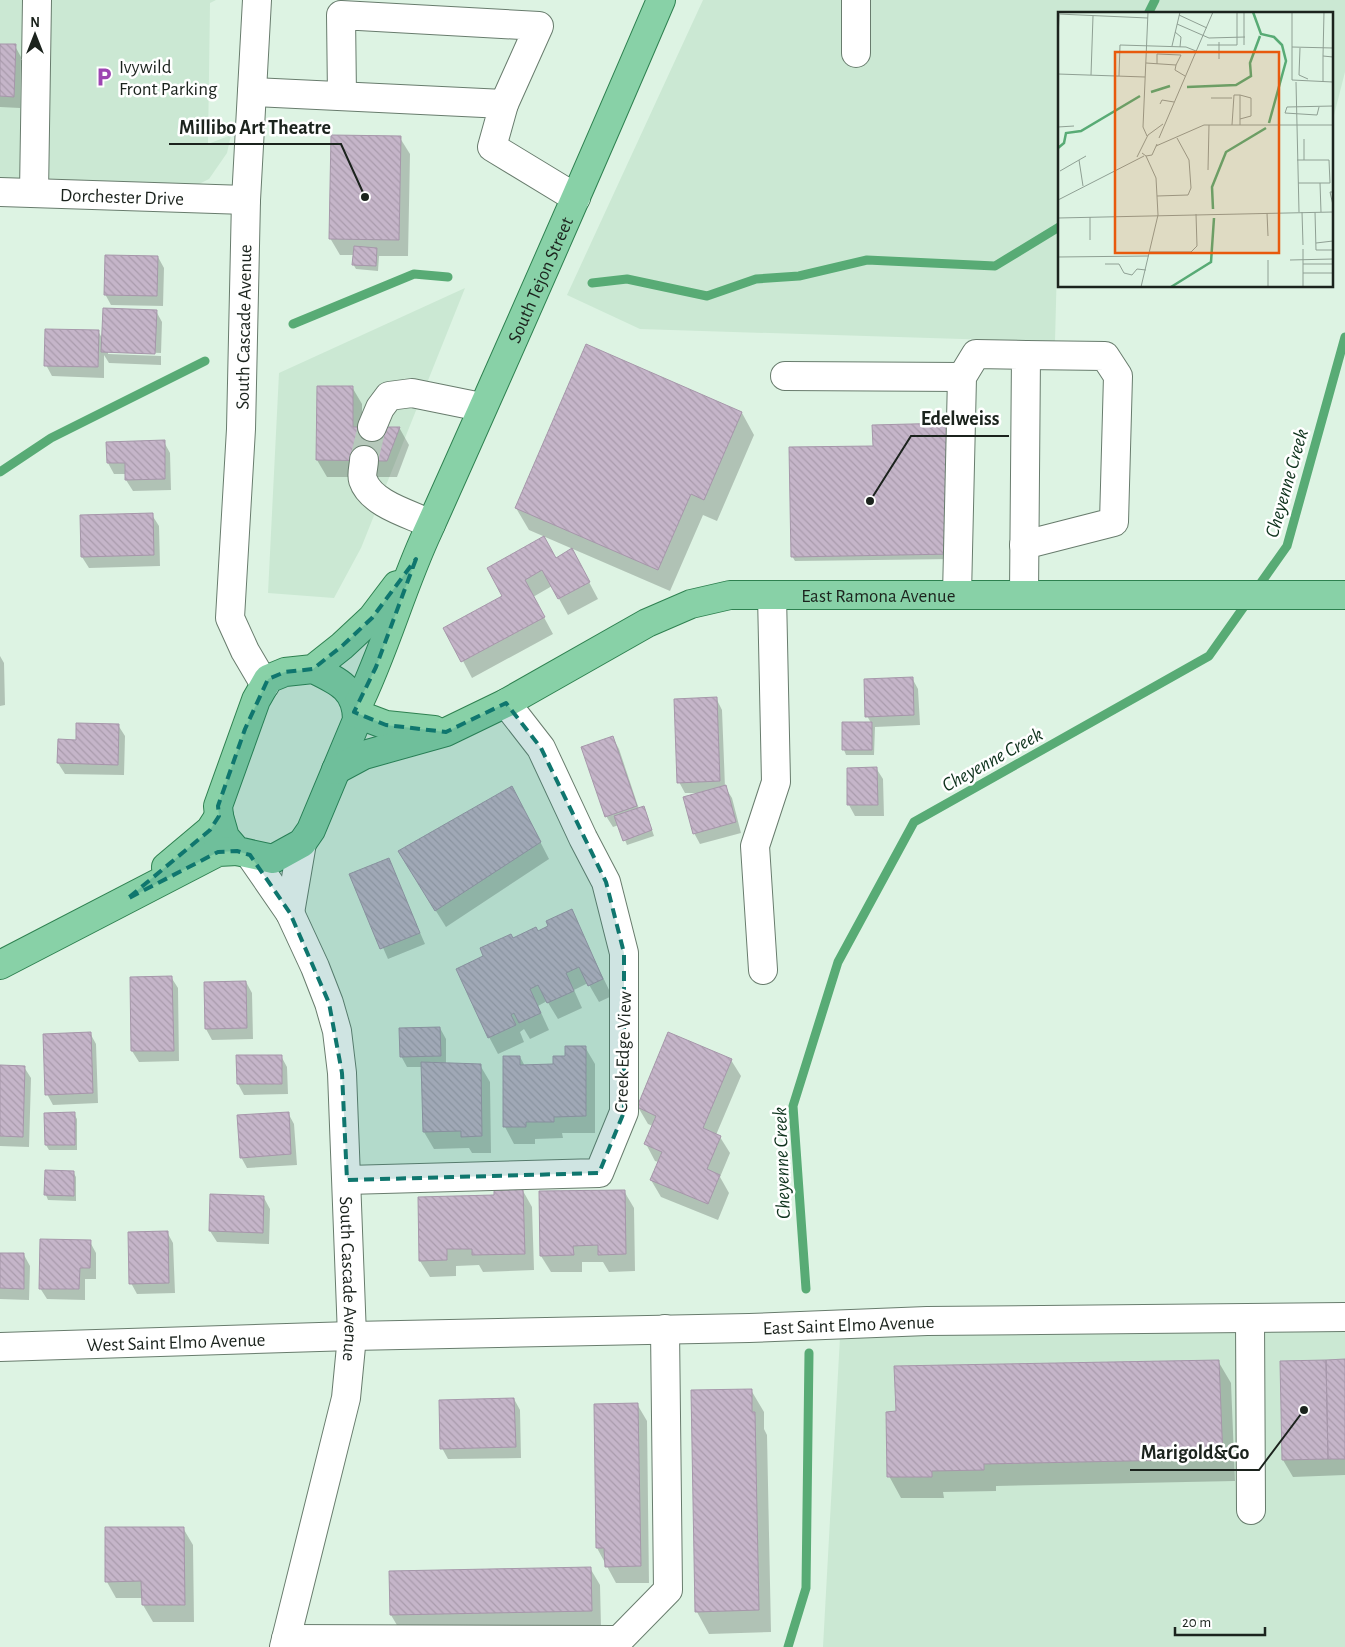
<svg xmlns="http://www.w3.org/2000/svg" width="1345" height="1647" font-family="'Alegreya Sans',sans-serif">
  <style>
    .built { fill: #cbe8d3 }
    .shadow { fill: #0003 }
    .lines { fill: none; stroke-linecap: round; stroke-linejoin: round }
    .stream { stroke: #58ab75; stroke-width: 9 }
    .building { fill: url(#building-back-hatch); stroke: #a697aa }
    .minor-tunnel { stroke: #b6c9bb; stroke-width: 28; stroke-dasharray: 28 14; stroke-linecap: butt }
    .minor-casing { stroke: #687c6d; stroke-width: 30 }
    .major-casing { stroke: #2e8150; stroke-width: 30 }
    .minor { stroke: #fff; stroke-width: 28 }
    .major { stroke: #88d1a7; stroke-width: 28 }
    .marked { fill: #0f766e; fill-opacity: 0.2; stroke: #0f766e; stroke-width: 4; stroke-dasharray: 10 6; stroke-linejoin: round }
    .labels { text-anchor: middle; stroke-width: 5; stroke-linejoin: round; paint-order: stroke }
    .poi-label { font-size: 19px; fill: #1b231d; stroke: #fff; text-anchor: start }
    .street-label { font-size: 19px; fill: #1b231d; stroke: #fff }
    .water-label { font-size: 20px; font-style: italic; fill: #0e321c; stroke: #fff }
    .inset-river { fill: none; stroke: #58ab75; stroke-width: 2.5 }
    .inset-road { fill: none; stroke: #8fa094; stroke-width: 1 }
    .view { fill: #e8590c; fill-opacity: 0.15; stroke: #e8590c; stroke-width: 2.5 }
    .inset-edge { fill: none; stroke: #1b231d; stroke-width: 2.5 }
    .leader { fill: none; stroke: #1b231d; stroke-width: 2 }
    .callout-dot { fill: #1b231d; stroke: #fff; stroke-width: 2 }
    .callout-label { font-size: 20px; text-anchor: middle; font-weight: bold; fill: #1b231d; stroke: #fff; stroke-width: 5; stroke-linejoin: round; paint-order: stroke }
  </style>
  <defs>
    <pattern id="building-back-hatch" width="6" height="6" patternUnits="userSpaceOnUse" patternTransform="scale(1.25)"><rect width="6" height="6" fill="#c5b5c9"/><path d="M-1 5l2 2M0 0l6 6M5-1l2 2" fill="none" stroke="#a99bac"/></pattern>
  </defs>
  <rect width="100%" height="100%" fill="#ddf3e3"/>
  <path class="built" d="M0,0H216L210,3L208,144L231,135L227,153L209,179L195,186L0,178Z
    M703,0H1345V72L1331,127V14H1059V188L1055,342L640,329L567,295Z
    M465,288L361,548L334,598L268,593L279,373Z
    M1345,1320V1647H823L840,1337Z"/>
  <path class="shadow" d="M0,45L15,46L21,57L20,108L0,107Z
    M400,138L410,154L408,256H379L378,271L356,269L353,264L354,255H340L330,238Z
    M158,257L164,268L163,306L111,305L105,294Z
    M156,311L162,322L161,353L108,351V354L161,356V365L109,363L104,355V378L52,376L46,365L98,331L103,340Z
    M318,387H352L362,404V428L400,429L409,445L397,477H327L317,460Z
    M742,413L754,435L717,521L703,515L670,591L529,530L516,508Z
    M164,442L170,453L171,490L133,491L126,480V474H114L108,463L107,443Z
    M790,449L954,559L795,561L792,556Z
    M152,515L159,526L160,566L89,568L82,557Z
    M556,559L581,567L598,599L568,615L552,586L533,597L553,634L472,678L463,661L504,597L488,568Z
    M0,656L4,663L5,705L0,706Z
    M912,678L918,689L920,725L875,727L874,755H846L844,750L871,723L867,716Z
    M716,698L722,710L725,787L732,798L741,833L700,844L694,833L698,793H685L679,782Z
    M118,725L125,736L124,775L65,774L58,763L77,741Z
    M613,738L619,749L639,809L646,812L654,836L627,845L619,825L613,827L606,816Z
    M876,768L883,779L884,816H855L849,805Z
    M521,804L549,859L446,927L409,868Z
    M388,859L425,944L388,959L351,875Z
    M571,911L612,996L599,1002L588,983L574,990L582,1008L558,1019L547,1001L538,1006L549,1030L530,1039L524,1029L520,1032L524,1042L498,1054L489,1037L485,957L513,939L550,927Z
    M171,977L178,988L179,1061L139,1062L132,1051Z
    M246,982L252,993L253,1039L212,1040L206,1029Z
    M440,1028L446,1039V1064L480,1065L490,1082L491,1153H472L469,1148L434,1149L424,1132L422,1067H407L401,1056Z
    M90,1033L96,1044L98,1103L53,1105L47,1094Z
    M585,1047L595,1064V1133H562L563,1138L535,1139V1144H514L505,1127L520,1057L525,1066L554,1065Z
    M281,1056L287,1067L288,1094L244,1095L238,1084Z
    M731,1060L741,1076L716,1135L720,1137L730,1153L720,1177L729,1193L718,1220L661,1197L651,1180L659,1162L655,1161L646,1144L653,1126L648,1124L638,1107Z
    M0,1066L24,1067L31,1078L29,1147L0,1146Z
    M288,1113L294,1124L297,1165L247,1168L241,1157Z
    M74,1114L77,1119V1150H49L46,1145Z
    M46,1172H73L76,1177V1201L48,1200L46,1195Z
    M523,1191L532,1207L534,1270L483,1272L479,1265L456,1266V1276L430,1277L420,1261L495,1197Z
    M624,1191L634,1208L635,1271L609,1272L603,1262H582V1272H551L541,1256Z
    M212,1196L264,1198L270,1209L269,1244L217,1242L210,1231Z
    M167,1232L173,1243L175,1293L137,1294L131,1283Z
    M90,1242L96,1253V1279H85V1300L47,1299L40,1288Z
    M0,1254L24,1255L30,1266L29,1300L0,1299Z
    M1345,1360V1475L1293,1477L1283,1460Z
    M1218,1361L1231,1383L1235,1481L996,1486V1491L943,1492L944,1498H901L889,1476Z
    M751,1390L764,1412V1429L767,1435L771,1632L709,1634L697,1612Z
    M514,1399L520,1410L521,1458L448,1459L442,1448Z
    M637,1404L647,1421L649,1583H616L597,1548L595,1405Z
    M183,1528L193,1545L194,1622H153L143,1605V1598H116L107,1582Z
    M590,1568L600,1585L601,1627L401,1632L391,1615L390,1573Z"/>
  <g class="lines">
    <path class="stream" d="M1148,14L1155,0
      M592,283L627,279L707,296L756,279L799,276L867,260L995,266L1059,227
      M293,324L414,274L448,277
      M0,472L51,438L205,361
      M806,1289L793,1106L838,962L914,822L1209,656L1287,546L1345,337
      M788,1647L806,1588L809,1353"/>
  </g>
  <path class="building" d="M0,44H16L14,97L0,96Z
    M331,135L401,136L399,240L329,239Z
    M354,246L377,248L376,266L352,265Z
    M105,255L158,256L157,296L104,295Z
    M103,308L157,310L155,354L101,352Z
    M45,329L99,330L98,367L44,366Z
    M586,344L742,412L704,500L691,494L658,570L515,508Z
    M317,386H353V427H400L387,461L316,460Z
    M950,423L952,554L791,557L789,447L873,446L872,425Z
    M165,440V479L125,480V463H107L106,442Z
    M153,513L154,555L81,557L80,515Z
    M544,536L556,558L572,548L590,582L558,599L542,570L525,580L545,617L461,662L443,628L502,596L487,568Z
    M913,677L914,715L865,717L864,679Z
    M717,697L720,781L677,783L674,699Z
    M842,722H872V750H842Z
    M76,723L119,724L118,765L57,763L58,739L76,740Z
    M613,736L637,806L605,817L581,747Z
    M877,767L878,805H847V768Z
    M726,785L736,822L693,834L683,797Z
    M512,786L541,842L435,911L398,851Z
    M644,806L652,830L623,841L614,816Z
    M389,858L420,933L380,949L349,874Z
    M572,909L603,979L588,986L579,967L566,973L574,991L547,1003L538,985L530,989L541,1013L519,1023L514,1013L511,1015L516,1025L488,1038L456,969L483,956L480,948L511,934L513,938L536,927L538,931L548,926L546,921Z
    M172,976L174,1051H131L130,977Z
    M246,981L247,1028L205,1029L204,982Z
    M440,1027L441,1056L400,1057L399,1028Z
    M91,1032L93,1093L45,1095L43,1034Z
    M668,1032L732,1059L703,1128L721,1136L707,1169L720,1175L708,1204L650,1180L662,1152L644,1144L656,1116L637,1107Z
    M565,1046H586V1116L554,1117V1122H526V1127H503V1056H520V1065L553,1064V1056H565Z
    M236,1055H282V1084H237Z
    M421,1062L481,1064L482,1136L461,1137V1131L423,1132Z
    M0,1065L25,1066L23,1137L0,1136Z
    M75,1112V1145H45L44,1113Z
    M289,1112L291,1154L240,1158L237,1115Z
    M45,1170L74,1171V1196L44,1195Z
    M523,1189L525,1254L472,1255V1249H447V1260L419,1261L418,1197L494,1195V1190Z
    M625,1190L626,1254L598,1255V1245L573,1246L574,1255L540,1256L539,1191Z
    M210,1194L264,1196L263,1233L209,1231Z
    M168,1231L169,1283L129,1284L128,1232Z
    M40,1239L91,1240L90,1268H80L79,1289H39Z
    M0,1253H24V1289L0,1288Z
    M1345,1359V1459H1328L1326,1360Z
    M1219,1360L1223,1459L984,1464V1470L932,1471V1477H887L886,1412L896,1411L894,1366Z
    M1326,1360L1328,1459L1282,1460L1280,1361Z
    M752,1389V1412H755L759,1610L695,1612L691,1390Z
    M514,1398L516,1447L440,1449L439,1400Z
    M638,1403L641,1566L605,1567L604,1548H596L594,1404Z
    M105,1527H184L185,1605H142L141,1581L105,1582Z
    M591,1567L592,1611L390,1615L389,1571Z"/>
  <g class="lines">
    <path class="minor-tunnel" d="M364,460L372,427"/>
    <defs>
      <g id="minor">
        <path d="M257,0L246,200L241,429L230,618L245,651L265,685"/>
        <path d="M856,0V53"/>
        <path d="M252,92L504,104L492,147L576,198"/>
        <path d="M342,96L341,15L539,26L504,104"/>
        <path id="s1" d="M0,192L246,200"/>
        <path d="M34,193L37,0"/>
        <path d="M785,376L962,377"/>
        <path d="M372,427L380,408L389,396L412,393L481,407"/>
        <path d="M364,460C364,466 361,474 363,480C371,504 410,514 431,524"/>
        <path d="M1024,545L1114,522L1118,376L1105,356L1026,355"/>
        <path d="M957,595L962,377L976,354L1026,355L1024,595"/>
        <path id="s2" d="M250,855L290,913L315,967L329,1003L337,1031L342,1073L352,1336L346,1398L284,1647"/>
        <path d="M290,913L302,843"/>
        <path d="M763,970L755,846L776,782L772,595"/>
        <path d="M347,1180L599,1173L624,1112V953L606,882L583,838L541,748L506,703"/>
        <path d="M1250,1319L1251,1510"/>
        <path id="s3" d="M0,1347L352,1336L749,1328L927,1321L1345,1317"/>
        <path d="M286,1639L619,1640L668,1590L665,1329"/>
      </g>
      <g id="major">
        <path d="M313,669C338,681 357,689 357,720L311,830L302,843L273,859L237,851L225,837L219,816L218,806L256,700L268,679L285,672L313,669L342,646L372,618L397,585"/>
        <path id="s4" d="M357,707C385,650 401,589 428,531C507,355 585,178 661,0"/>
        <path d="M357,714L386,725L434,730"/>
        <path id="s5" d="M336,770L364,755L446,732L506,703L647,623L691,604L730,595H1345"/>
        <path d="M166,867L210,830L219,816"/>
        <path d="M0,965L218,852L237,851"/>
      </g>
    </defs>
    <use href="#minor" class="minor-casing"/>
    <use href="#major" class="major-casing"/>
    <use href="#minor" class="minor"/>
    <use href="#major" class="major"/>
  </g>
  <path class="marked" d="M416,559L376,667L354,712L386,725L446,732L506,703L541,748L606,882L624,953V1112L599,1173L347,1180L342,1073L329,1003L290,913L250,855L237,851L218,852L127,899L210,830L219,816L218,806L245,729L268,679L285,672L313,669L342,646L372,618Z"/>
  <defs>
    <symbol id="parking-bare" viewBox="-9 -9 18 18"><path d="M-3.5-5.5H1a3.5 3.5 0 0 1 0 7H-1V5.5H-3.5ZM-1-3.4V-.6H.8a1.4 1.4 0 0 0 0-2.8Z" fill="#9d45b2" stroke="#fff" stroke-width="2.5" paint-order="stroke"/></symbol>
  </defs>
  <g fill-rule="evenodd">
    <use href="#parking-bare" x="90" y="63" width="28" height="28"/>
  </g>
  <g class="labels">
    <g class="poi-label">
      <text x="119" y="73">Ivywild<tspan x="119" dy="22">Front Parking</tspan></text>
    </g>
    <g class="street-label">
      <text dy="7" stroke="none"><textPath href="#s1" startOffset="122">Dorchester Drive</textPath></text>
      <text dy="7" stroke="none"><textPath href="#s4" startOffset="465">South Tejon Street</textPath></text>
      <text transform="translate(243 327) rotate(-89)" y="7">South Cascade Avenue</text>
      <text dy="7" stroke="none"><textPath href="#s5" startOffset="582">East Ramona Avenue</textPath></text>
      <text transform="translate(622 1052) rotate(-88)" y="7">Creek Edge View</text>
      <text dy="7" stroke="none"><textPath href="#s2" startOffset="446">South Cascade Avenue</textPath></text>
      <text dy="7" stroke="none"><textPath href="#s3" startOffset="849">East Saint Elmo Avenue</textPath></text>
      <text dy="7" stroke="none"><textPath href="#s3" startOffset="176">West Saint Elmo Avenue</textPath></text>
    </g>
    <g class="water-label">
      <text transform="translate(1286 483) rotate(-74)" y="7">Cheyenne Creek</text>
      <text transform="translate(992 759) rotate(-29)" y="7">Cheyenne Creek</text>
      <text transform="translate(781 1163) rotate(-92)" y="7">Cheyenne Creek</text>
    </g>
  </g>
  <g transform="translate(1058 12)">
    <rect width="275" height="275" fill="#ddf3e3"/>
    <path class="inset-river" d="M195,0L203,22L216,25L224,33L228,49L211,111M129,75L178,73L193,64L192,51L202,24M93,80L112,74M0,136L6,131L8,121L23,119L82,84M155,197L154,175L168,140L208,116M113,275L153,250L156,206"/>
    <path class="inset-road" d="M186,0V33M234,0V35L275,36M266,0L265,44L275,45M0,2L90,6M121,3L149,16M119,12L151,26L187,25M117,20L123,25L122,35M0,27L1,3M161,30V47M149,33H179V0M114,34L122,0M234,35V68L275,70M242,36L241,63L250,67M88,51L118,53L117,58L127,64M99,52V42L123,43L118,53M0,62L87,65M33,63L35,4M61,64L62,33L128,35L138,39M238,70L241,200M265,70V44M153,86H174M102,92L104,88L116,90M261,95L259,103L227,101L229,95L275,94M182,107L193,104V86L182,83M174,113L176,83H182V113M0,115L16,114M89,124L85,115L90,0M101,126L155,0M246,127V148M98,134L146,113H275M84,141L88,144L94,143L99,132M79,145L90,123L105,112M239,148H271L272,171H240M150,158L151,113M2,159L21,148M262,171L263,200M25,174L21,148L28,144M275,180H272L275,193M99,184L130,183L133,176L131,148L119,126M0,188L86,144M244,200L245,233M257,200L258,238H275M209,201L210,224M32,205V228M0,206L275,200M258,231L275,229M245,237V275M92,240H133L139,234L138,202M0,245L91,244M210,248V275M232,248L275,247M47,252H61L66,261L74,263L79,257L88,258M245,252H275M245,261H275M83,275L100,203L98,166L88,144"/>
    <path class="view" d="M57,40H221V241H57Z"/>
    <rect width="275" height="275" class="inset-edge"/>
  </g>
  <path class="leader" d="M365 197L341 144H169M870 501L911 436H1009M1304 1410L1259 1470H1130"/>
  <g class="callout-dot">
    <circle cx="365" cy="197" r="5"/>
    <circle cx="870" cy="501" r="5"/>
    <circle cx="1304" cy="1410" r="5"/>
  </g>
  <g class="callout-label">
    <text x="255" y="134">Millibo Art Theatre</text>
    <text x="960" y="425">Edelweiss</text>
    <text x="1195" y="1459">Marigold&amp;Go</text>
  </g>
  <g transform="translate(35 35)" stroke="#ffffff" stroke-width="4" paint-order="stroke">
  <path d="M0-4L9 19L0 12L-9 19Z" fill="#1b231d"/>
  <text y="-8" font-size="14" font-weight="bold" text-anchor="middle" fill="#1b231d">N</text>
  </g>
  <path d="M1175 1627v8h90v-8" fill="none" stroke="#1b231d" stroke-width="2.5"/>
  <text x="1182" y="1627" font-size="15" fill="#1b231d" stroke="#ffffff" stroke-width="4" paint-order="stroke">20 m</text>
</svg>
